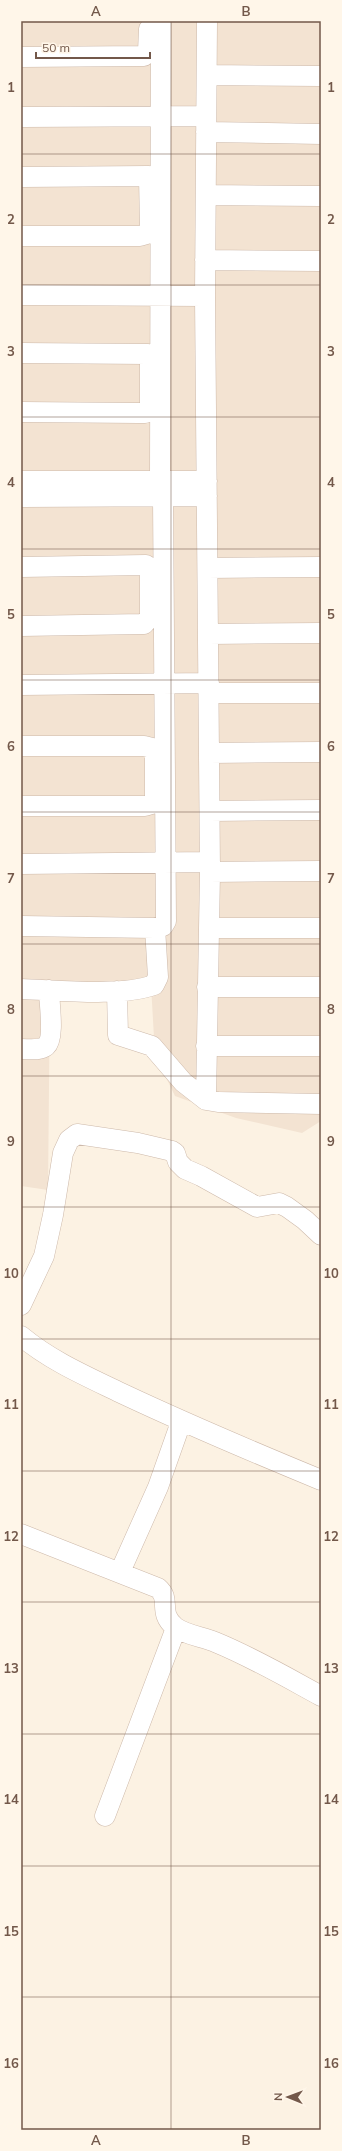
<svg xmlns="http://www.w3.org/2000/svg" width="342" height="2151" font-family="Mulish,sans-serif">
  <style>
    .residential { fill: #f3e3d2 }
    .lines { fill: none; stroke-linecap: round; stroke-linejoin: round }
    .minor-casing { stroke: #cdb9aa; stroke-width: 21 }
    .minor { stroke: #fff; stroke-width: 20 }
    .grid { fill: none; stroke: #73584a; stroke-width: 1; stroke-opacity: 0.55 }
    .neatline { fill: none; stroke: #73584a; stroke-width: 1.5 }
    .grid-label { font-size: 13px; text-anchor: middle; font-weight: bold; fill: #73584a }
  </style>
  <rect width="100%" height="100%" fill="#fcf2e3"/>
  <path class="residential" d="M21,21H321V1121L302,1133L236,1118L175,1096L155,1055L151,985L50,986L48,1190L21,1186Z"/>
  <g class="lines">
    <defs>
      <path id="minor" d="M207,21L205,296L210,872L206,1100L218,1102L321,1104
        M21,57L144,56L148,52L149,29
        M207,75L321,76
        M21,117L206,116
        M206,132L321,134
        M21,177L149,176L150,227L147,234L140,236H21
        M206,195L321,196
        M205,260L321,261
        M21,295L205,296
        M21,353L148,354L150,360V406L145,413H139L21,412
        M21,481H207
        M160,481L161,21
        M21,497L207,496
        M21,567L146,565L150,568V617L144,624L21,626
        M208,568L321,567
        M209,634L321,633
        M21,685L209,683
        M209,693H321
        M21,746H144L152,748L155,753V798L152,804L145,806H21
        M210,753L321,752
        M210,811L321,810
        M21,864L210,862
        M210,872L321,871
        M21,926L155,928L158,977L154,985C121,997 57,990 21,989
        M155,928L163,926L166,921L163,496
        M209,928H321
        M207,987H321
        M117,991L118,1035L152,1046L183,1082L206,1100
        M206,1046H321
        M21,1049C29,1049 39,1051 46,1046C55,1038 49,1002 49,990
        M21,1305L44,1256L53,1215L63,1153L69,1140L77,1134L138,1143L172,1151L175,1153L178,1162L185,1169L201,1176L257,1207L279,1203L287,1207L305,1220L321,1235
        M21,1336C51,1361 86,1376 121,1393C187,1424 253,1452 321,1480
        M21,1534L158,1588C172,1600 157,1612 175,1627C185,1635 204,1637 215,1642C252,1657 286,1677 321,1696
        M120,1572L158,1487L181,1422
        M105,1816L176,1628"/>
    </defs>
    <use href="#minor" class="minor-casing"/>
    <use href="#minor" class="minor"/>
  </g>
  <path class="grid" d="M171,21V2130M21,154H321M21,285H321M21,417H321M21,549H321M21,680H321M21,812H321M21,944H321M21,1076H321M21,1207H321M21,1339H321M21,1471H321M21,1602H321M21,1734H321M21,1866H321M21,1997H321"/>
  <rect width="342" height="2151" fill="none" stroke="#fff6e9" stroke-width="44"/>
  <g transform="translate(288 2097) rotate(271)" stroke="#fff6e9" stroke-width="3" paint-order="stroke">
  <path d="M0-3L7 15L0 10L-7 15Z" fill="#73584a"/>
  <text y="-6" font-size="11" font-weight="bold" text-anchor="middle" fill="#73584a">N</text>
  </g>
  <path d="M36 52v6h114v-6" fill="none" stroke="#73584a" stroke-width="2"/>
  <text x="42" y="52" font-size="12" fill="#73584a" stroke="#fff6e9" stroke-width="3" paint-order="stroke">50 m</text>
  <rect x="22" y="22" width="298" height="2107" class="neatline"/>
  <g class="grid-label">
    <text x="96" y="16">A</text>
    <text x="246" y="16">B</text>
    <text x="11" y="92">1</text>
    <text x="331" y="92">1</text>
    <text x="11" y="224">2</text>
    <text x="331" y="224">2</text>
    <text x="11" y="356">3</text>
    <text x="331" y="356">3</text>
    <text x="11" y="487">4</text>
    <text x="331" y="487">4</text>
    <text x="11" y="619">5</text>
    <text x="331" y="619">5</text>
    <text x="11" y="751">6</text>
    <text x="331" y="751">6</text>
    <text x="11" y="883">7</text>
    <text x="331" y="883">7</text>
    <text x="11" y="1014">8</text>
    <text x="331" y="1014">8</text>
    <text x="11" y="1146">9</text>
    <text x="331" y="1146">9</text>
    <text x="11" y="1278">10</text>
    <text x="331" y="1278">10</text>
    <text x="11" y="1409">11</text>
    <text x="331" y="1409">11</text>
    <text x="11" y="1541">12</text>
    <text x="331" y="1541">12</text>
    <text x="11" y="1673">13</text>
    <text x="331" y="1673">13</text>
    <text x="11" y="1804">14</text>
    <text x="331" y="1804">14</text>
    <text x="11" y="1936">15</text>
    <text x="331" y="1936">15</text>
    <text x="11" y="2068">16</text>
    <text x="331" y="2068">16</text>
    <text x="96" y="2145">A</text>
    <text x="246" y="2145">B</text>
  </g>
</svg>
